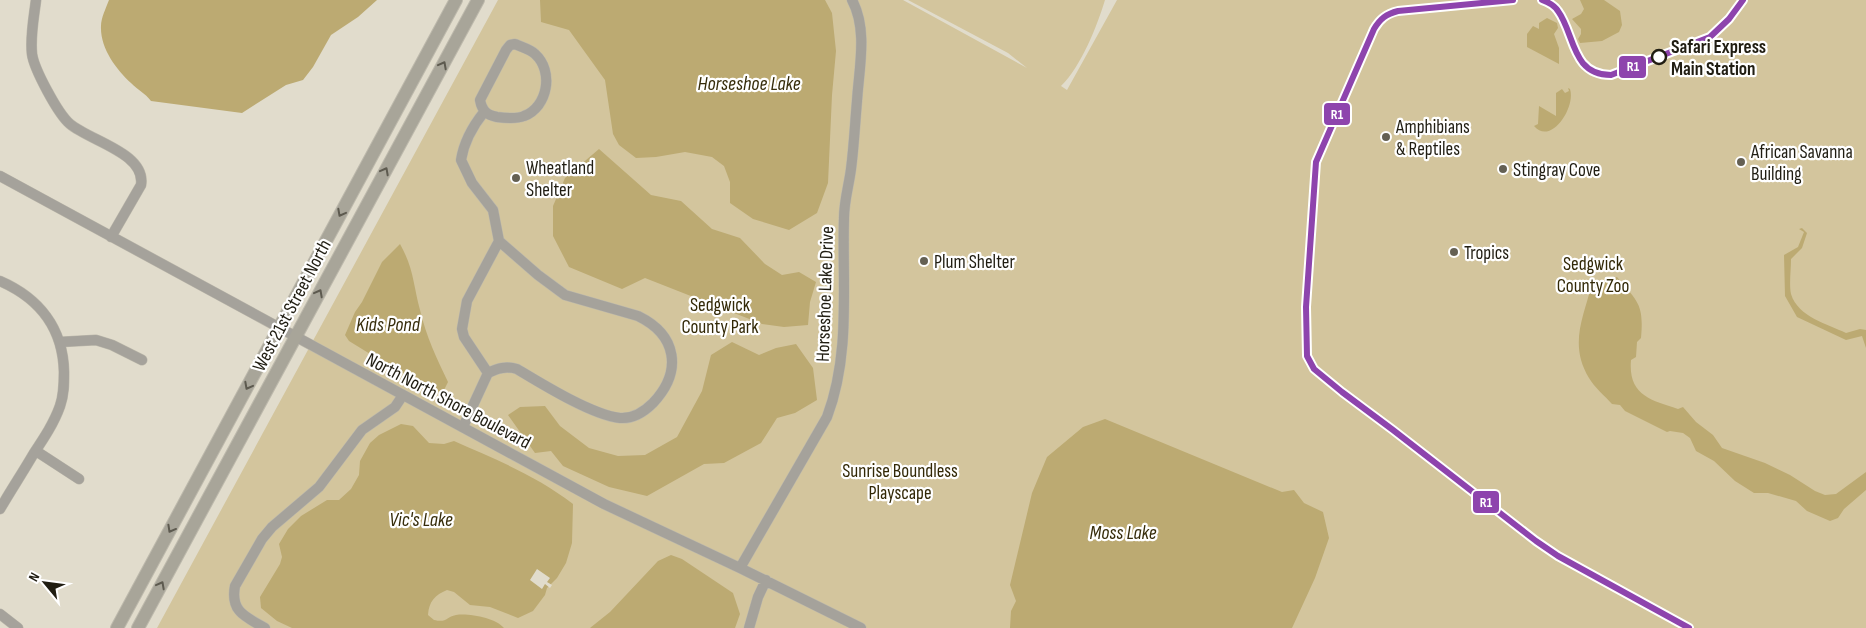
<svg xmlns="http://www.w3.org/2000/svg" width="1866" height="628" font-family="'Sofia Sans Condensed',sans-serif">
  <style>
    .green { fill: #d3c59d }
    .water { fill: #bcaa72 }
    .pier { fill: #e1dccc }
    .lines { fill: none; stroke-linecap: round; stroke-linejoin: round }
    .minor-casing { stroke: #bdb9ac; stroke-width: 11 }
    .major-casing { stroke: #bdb9ac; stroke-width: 14 }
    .minor { stroke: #a5a29b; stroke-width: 10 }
    .major { stroke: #a8a599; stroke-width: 12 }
    .rail-1-casing { stroke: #fff; stroke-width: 10 }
    .rail-1 { stroke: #8e44ad; stroke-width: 6 }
    .oneway { stroke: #5d5a4f }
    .stop-dot { fill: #fff; stroke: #201d12; stroke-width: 2.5 }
    .poi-dot { fill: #646053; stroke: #fff; stroke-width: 2 }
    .labels { text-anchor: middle; stroke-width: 4.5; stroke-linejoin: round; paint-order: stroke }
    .stop-label { font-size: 19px; font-weight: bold; fill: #201d12; stroke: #fff; text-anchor: start }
    .poi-label { font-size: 19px; fill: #201d12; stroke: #fff; text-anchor: start }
    .park-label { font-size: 19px; fill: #322806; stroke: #fff }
    .street-label { font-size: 19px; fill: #201d12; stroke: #fff }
    .water-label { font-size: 20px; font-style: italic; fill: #362c0a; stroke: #fff }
    .line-badge { stroke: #fff; stroke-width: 2 }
    .badge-label { font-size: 14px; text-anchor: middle; font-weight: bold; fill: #fff }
  </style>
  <rect width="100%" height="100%" fill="#e1dccc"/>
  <path class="green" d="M498,0H903L1027,68L1008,53L908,0H1105C1097,26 1081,67 1061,86L1067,90L1117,0H1866V628H157Z"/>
  <path class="water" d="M109,0H377L358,17L331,35L313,67L303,80L286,85L242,113L151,101C145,93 138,90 131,83C116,69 100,48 101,26C101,18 106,8 109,0Z
    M540,0H825L832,13L836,51L832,95L828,183L817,213L789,230L753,219L730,203V182L724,166L712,157L685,152L656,157L636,158L619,145L613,134L605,80L569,30L541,22Z
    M1580,0H1604L1620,11L1622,25L1619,32L1602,41L1580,43L1578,39L1581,34V29L1572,19L1581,14L1584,9Z
    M1547,18L1557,23L1558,28L1554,34L1559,48V64L1527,47V34L1533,26L1539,29V23Z
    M1568,88L1570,89C1576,107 1551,146 1534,126L1538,124L1539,106L1556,116V93L1562,89L1565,93L1569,91Z
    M599,149L651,195L681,201L712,229L740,238L765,264L782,275L799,272L816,282L810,302L808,325L784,327L762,324L645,278L622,289L569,267L553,236V206L565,178Z
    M1802,228L1807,233L1802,248L1791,259C1791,270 1789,284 1791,294C1798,317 1827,324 1846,333L1860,329L1866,330V348L1862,336L1846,340L1797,317L1785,296L1784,255L1798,247L1804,232L1799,229Z
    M400,244C414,269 413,284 420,310C426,336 437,359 448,382L444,390L437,392L388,365L349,341L345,335L355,312L362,302L382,262Z
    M1617,277C1638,302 1644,304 1641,338L1637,342L1636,357L1631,360C1628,395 1650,400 1678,409L1683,407L1696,422L1713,435L1722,448L1765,463L1790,475L1815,491L1825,495L1836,494L1866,472V490L1844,509L1838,518L1830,521L1807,511L1796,501L1768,493H1754L1735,481L1714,461L1696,451L1690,438L1683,433L1670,431L1667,432L1625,411L1620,405L1612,404C1605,396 1594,387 1589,378C1569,345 1583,318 1592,284Z
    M732,342L759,355L776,348L796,344L813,368L817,400L795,413L777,418L761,443L724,463L704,464L647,496L609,487L563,466L551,451L535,453L508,415L520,407L545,406L560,426L589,448L618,456L645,455L677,437L702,391L711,355Z
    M1105,419L1282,492L1294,490L1304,503L1323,512L1329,538L1315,578L1292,628H1010L1011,611L1016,601L1010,585L1032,493L1047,457L1083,427Z
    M401,424L413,426L429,443L444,444L454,441C495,459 537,476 573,504L572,543L566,563L557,578L547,588L545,595L533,611L518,618L490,607L470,605L454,592L447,590C435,595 429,601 428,615L434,620C447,623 446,617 456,615C469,613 496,618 504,628H292L277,621L261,608L260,597L280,564L282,557L279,544L288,529L301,516L327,500H339L351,489L359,475L360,461L370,443L379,435Z
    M671,555L682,559L733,593L740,614L735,628H590L610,612L658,561Z"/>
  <path class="pier" d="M537,569L550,578L547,582L552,585L550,588L545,584L542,589L530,580Z"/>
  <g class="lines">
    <defs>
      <path id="minor" d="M36,0C34,17 30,36 32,54C34,69 58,114 70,124C90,141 146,153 141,185L111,237
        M515,44C521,47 530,49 535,54C554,71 548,107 524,116C517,119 505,118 497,117C487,115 482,111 480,100L506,50L510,45Z
        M0,176L604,504L740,568L861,628
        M0,281C39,298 63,328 64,372C64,384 64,395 60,406C54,423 44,438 34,453C23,472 11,490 0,509
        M60,342L96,340L112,345L142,360
        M488,373C498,368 506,366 517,369C542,384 592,415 620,418C633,419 645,411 653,403C683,371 677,335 638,316L565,295L538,275L499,241
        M463,427L488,373L464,337L462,329L467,301L499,241L493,210L472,183L461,160C464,141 472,127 484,112
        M36,451L79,479
        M740,568L827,417C851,354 842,284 844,218C844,201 849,185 851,169C854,146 855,123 857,101C859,68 868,30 852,0
        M0,614L18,628
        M265,628C246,617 230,612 235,586L262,539L272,527L319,487L362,430L395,407L403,395
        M749,628L758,597L766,580"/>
      <path id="major" d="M117,628L456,0
        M138,628L478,0"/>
    </defs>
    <use href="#minor" class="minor-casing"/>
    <use href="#major" class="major-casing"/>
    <use href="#minor" class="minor"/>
    <use href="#major" class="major"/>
    <defs>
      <path id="rail-1" d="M1513,0L1398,11C1386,14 1380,19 1374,29L1316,162L1306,307L1307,356L1314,369L1342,392L1393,430L1536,541L1558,556L1689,628
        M1542,0C1548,2 1554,5 1558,11C1575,34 1571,75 1611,75L1710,37L1729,19L1743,0"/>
    </defs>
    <use href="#rail-1" class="rail-1-casing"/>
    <use href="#rail-1" class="rail-1"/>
  </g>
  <defs><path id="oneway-chevron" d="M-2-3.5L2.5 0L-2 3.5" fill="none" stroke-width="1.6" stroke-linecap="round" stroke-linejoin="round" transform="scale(1.25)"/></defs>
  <g class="oneway">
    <use href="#oneway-chevron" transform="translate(443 65) rotate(-62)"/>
    <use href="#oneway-chevron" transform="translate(385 171) rotate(-62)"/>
    <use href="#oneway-chevron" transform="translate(341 213) rotate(118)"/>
    <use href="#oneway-chevron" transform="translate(319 293) rotate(-62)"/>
    <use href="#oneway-chevron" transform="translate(248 386) rotate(118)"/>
    <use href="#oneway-chevron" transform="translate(171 529) rotate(119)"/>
    <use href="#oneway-chevron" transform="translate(161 585) rotate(-62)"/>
  </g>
  <circle class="stop-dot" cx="1659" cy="57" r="7"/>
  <g class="poi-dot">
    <circle cx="1386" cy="137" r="5"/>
    <circle cx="1741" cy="162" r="5"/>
    <circle cx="1503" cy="169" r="5"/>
    <circle cx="516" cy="178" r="5"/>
    <circle cx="1454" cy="252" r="5"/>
    <circle cx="924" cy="261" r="5"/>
  </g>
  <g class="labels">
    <g class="stop-label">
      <text x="1671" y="53">Safari Express<tspan x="1671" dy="22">Main Station</tspan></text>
    </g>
    <g class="poi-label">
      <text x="1396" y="133">Amphibians<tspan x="1396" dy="22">&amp; Reptiles</tspan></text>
      <text x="1751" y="158">African Savanna<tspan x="1751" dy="22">Building</tspan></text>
      <text x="526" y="174">Wheatland<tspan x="526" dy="22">Shelter</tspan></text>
      <text x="1513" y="176">Stingray Cove</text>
      <text x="1464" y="259">Tropics</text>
      <text x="934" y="268">Plum Shelter</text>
    </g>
    <g class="park-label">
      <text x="1593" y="270">Sedgwick<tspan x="1593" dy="22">County Zoo</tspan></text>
      <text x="720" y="311">Sedgwick<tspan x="720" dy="22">County Park</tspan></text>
      <text x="900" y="477">Sunrise Boundless<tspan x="900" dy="22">Playscape</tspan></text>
    </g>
    <g class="street-label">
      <text transform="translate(824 294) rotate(-88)" y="7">Horseshoe Lake Drive</text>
      <text transform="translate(291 305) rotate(-62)" y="7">West 21st Street North</text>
      <text transform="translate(449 400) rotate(28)" y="7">North North Shore Boulevard</text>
    </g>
    <g class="water-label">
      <text x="749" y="90">Horseshoe Lake</text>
      <text x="388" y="331">Kids Pond</text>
      <text x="421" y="526">Vic's Lake</text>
      <text x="1123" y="539">Moss Lake</text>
    </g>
  </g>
  <g class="line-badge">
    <rect x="1618" y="55" width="29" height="24" rx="5" fill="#8e44ad"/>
    <rect x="1323" y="102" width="28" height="24" rx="5" fill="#8e44ad"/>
    <rect x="1472" y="490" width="28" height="24" rx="5" fill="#8e44ad"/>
  </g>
  <g class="badge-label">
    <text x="1633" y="71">R1</text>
    <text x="1337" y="119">R1</text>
    <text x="1486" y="507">R1</text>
  </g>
  <g transform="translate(45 583) rotate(299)" stroke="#ffffff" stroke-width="4" paint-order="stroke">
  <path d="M0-4L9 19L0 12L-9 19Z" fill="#201d12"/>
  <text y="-8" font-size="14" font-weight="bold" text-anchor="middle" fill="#201d12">N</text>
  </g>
</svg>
